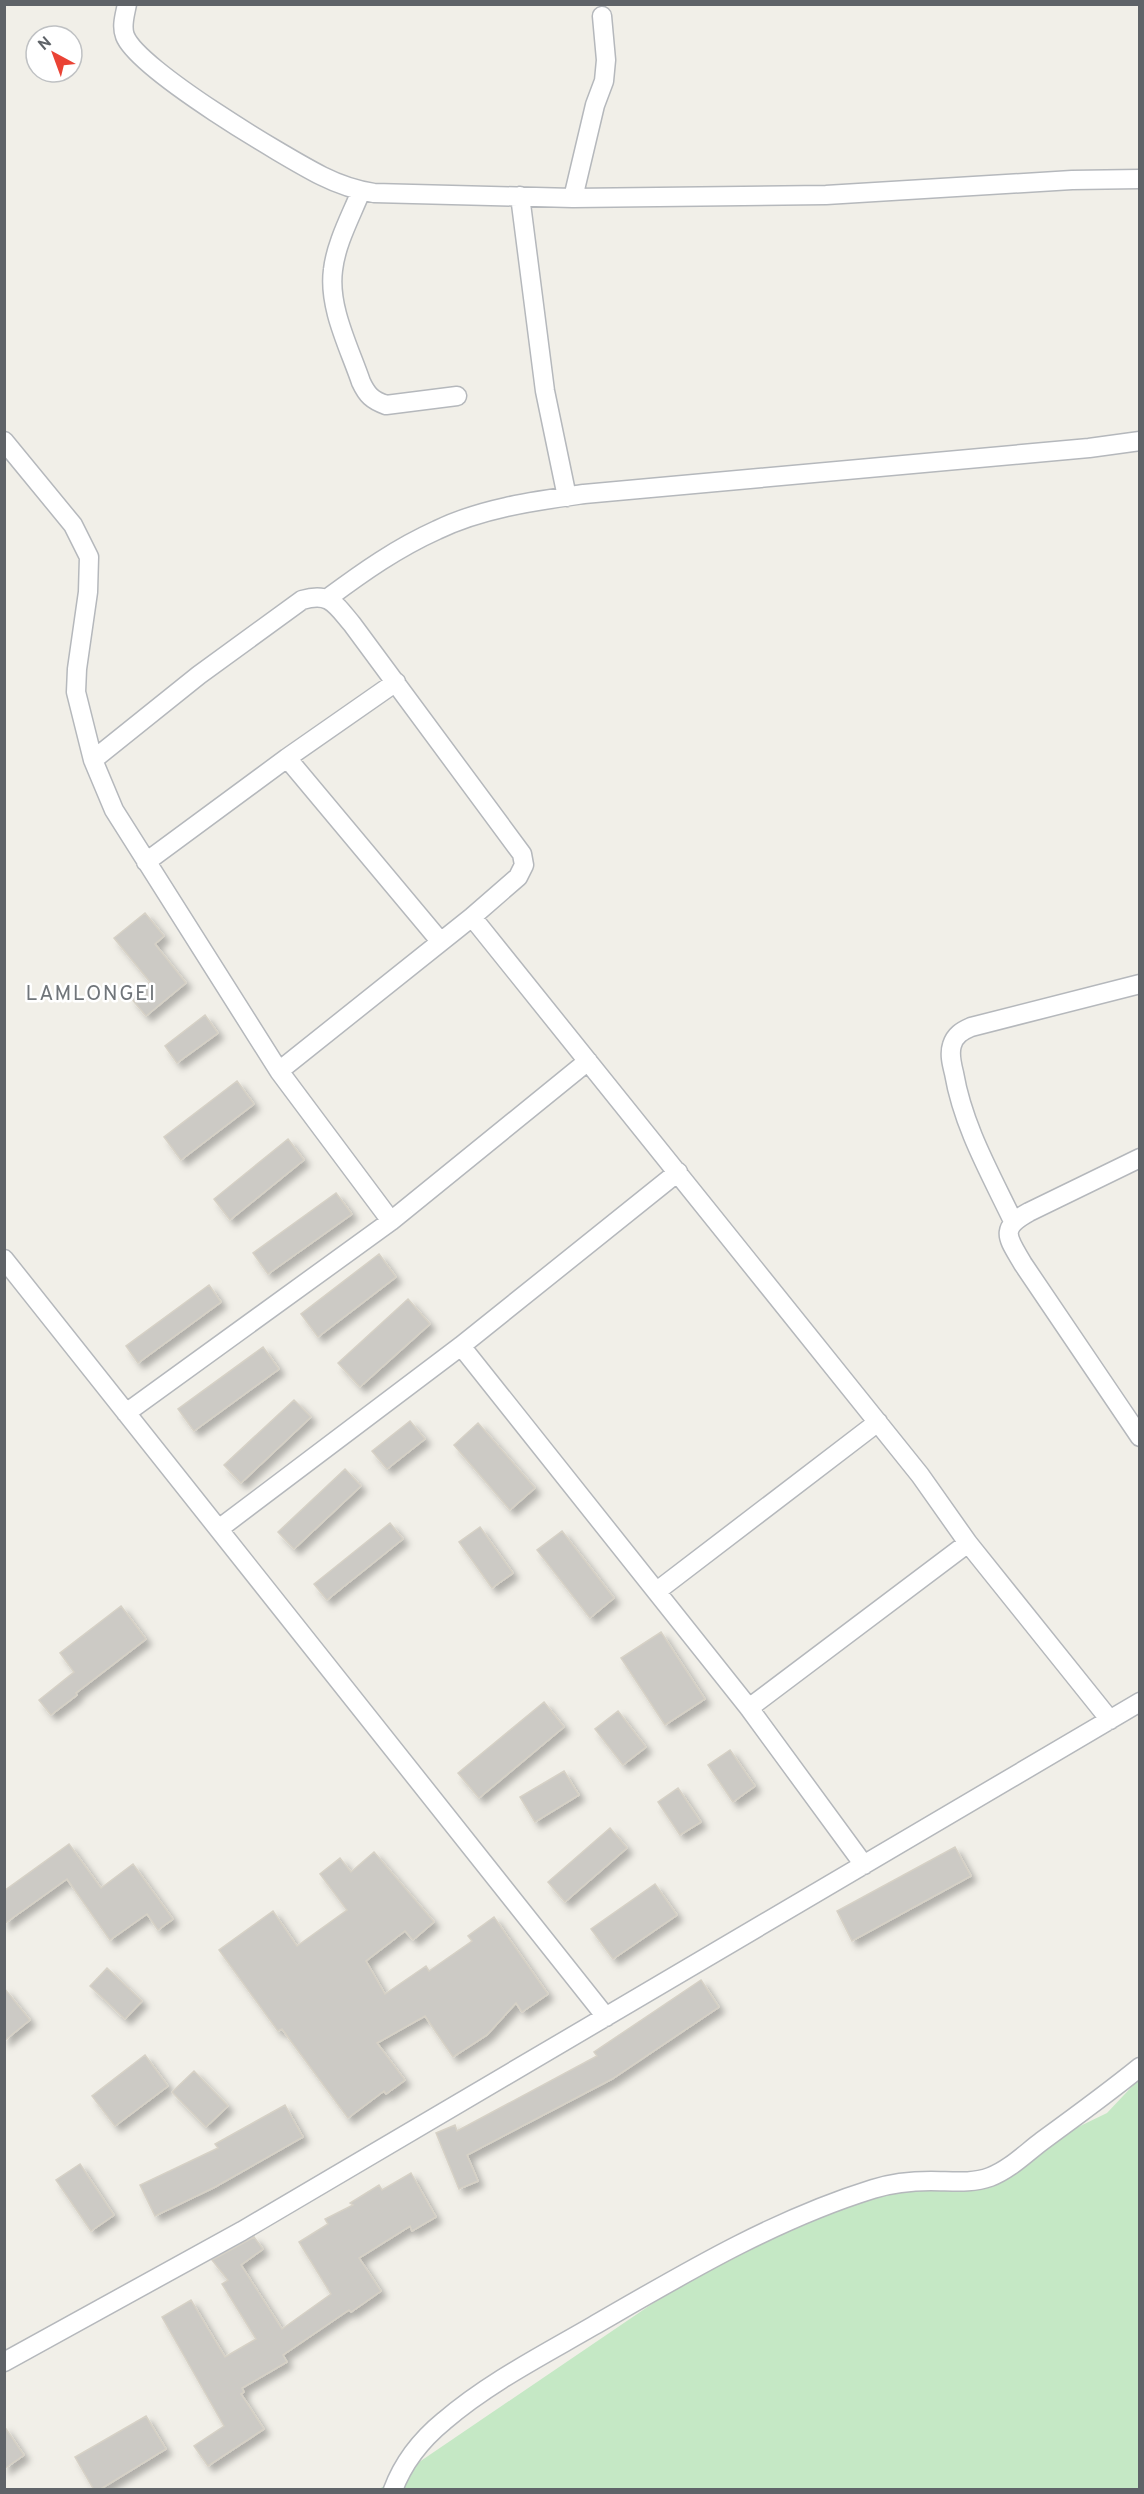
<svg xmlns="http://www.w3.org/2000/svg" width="1144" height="2494" font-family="Overpass,sans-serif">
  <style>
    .green { fill: #c5e8c5 }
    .building { fill: #cccac5; stroke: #d6d1c6; stroke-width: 1.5; filter: url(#shadow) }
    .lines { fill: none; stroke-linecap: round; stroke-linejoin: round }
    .minor-casing { stroke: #b5b8bc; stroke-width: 21 }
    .minor { stroke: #fff; stroke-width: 18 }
    .labels { text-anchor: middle; stroke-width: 5; stroke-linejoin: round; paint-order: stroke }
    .quarter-label { font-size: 21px; letter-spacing: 1.5px; fill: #70757a; stroke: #fff }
  </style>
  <defs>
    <filter id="shadow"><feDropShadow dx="5.5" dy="5.5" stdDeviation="3" flood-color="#0004"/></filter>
  </defs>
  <rect width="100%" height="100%" fill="#f1efe8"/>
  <path class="green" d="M1139,2079V2489L378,2490L777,2219L981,2174L1107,2113Z"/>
  <path class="building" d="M145,913L164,936L155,944L186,983L146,1016L131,998L150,982L114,938Z
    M205,1015L218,1033L177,1063L165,1046Z
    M237,1081L254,1104L181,1160L164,1137Z
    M288,1139L304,1160L230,1220L214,1199Z
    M336,1193L352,1214L268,1274L253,1253Z
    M379,1254L396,1277L318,1337L301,1314Z
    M209,1285L221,1302L138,1363L126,1346Z
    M408,1299L430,1324L360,1387L338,1363Z
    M263,1347L279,1369L194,1431L178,1409Z
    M294,1400L311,1417L241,1483L224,1465Z
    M410,1421L425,1439L387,1469L372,1451Z
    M478,1423L535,1488L510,1510L454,1445Z
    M345,1469L361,1486L294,1549L278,1532Z
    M390,1523L403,1539L327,1600L314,1584Z
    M480,1527L513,1573L492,1588L459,1542Z
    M562,1531L614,1598L590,1618L537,1550Z
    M121,1606L146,1639L76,1693L77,1695L51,1715L39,1700L74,1672L60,1653Z
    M661,1632L705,1699L665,1725L621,1658Z
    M544,1702L564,1727L479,1798L458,1773Z
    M618,1711L646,1747L623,1765L595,1729Z
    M730,1750L755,1786L733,1802L708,1765Z
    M564,1771L579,1795L535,1822L520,1797Z
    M678,1788L701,1822L680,1835L658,1802Z
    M610,1828L627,1848L565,1902L548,1882Z
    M69,1844L101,1888L133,1864L173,1919L158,1930L147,1914L110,1940L67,1879L4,1924V1891Z
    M955,1847L971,1876L852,1941L837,1911Z
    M374,1852L434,1922L413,1940L405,1931L366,1961L385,1994L426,1966L429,1971L472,1941L468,1936L494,1917L548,1994L522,2012L516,2003L487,2035L453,2057L425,2016L377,2043L405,2080L386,2094L384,2091L348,2118L282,2029L278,2031L219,1950L273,1911L297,1946L347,1910L320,1874L340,1858L351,1872Z
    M655,1884L677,1915L613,1959L591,1929Z
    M107,1968L142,2001L125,2019L90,1986Z
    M701,1980L719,2007L612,2079L467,2155L478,2181L459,2189L436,2133L455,2125L457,2131L597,2056L594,2052Z
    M4,1988L30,2020L4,2041Z
    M145,2055L168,2086L115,2126L92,2096Z
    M194,2071L228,2106L206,2127L172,2092Z
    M285,2105L303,2137L215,2187L155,2216L140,2185L218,2148L215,2144Z
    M80,2164L114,2215L91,2231L56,2180Z
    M411,2173L436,2217L412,2231L410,2226L359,2258L381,2291L351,2312L349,2310L283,2355L287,2362L242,2388L244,2392L241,2394L264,2429L208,2466L194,2446L224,2426L162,2317L191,2300L225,2357L256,2339L222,2284L228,2280L212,2260L254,2237L263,2249L241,2265L282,2329L331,2294L299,2242L328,2224L325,2219L353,2205L350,2203L379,2185L382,2190Z
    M146,2416L166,2449L99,2490H94L75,2457Z
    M4,2426L24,2455L4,2469Z"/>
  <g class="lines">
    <defs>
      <path id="minor" d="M127,4C125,15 121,26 125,36C138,70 285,157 322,176C338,184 355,190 374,193L573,198L826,195L1072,180L1140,179
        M361,191C351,216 336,243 333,270C328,307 349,347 361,382C367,395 372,400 386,405L457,396
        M520,196L545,391L567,497
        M573,198L595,105L604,81L606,60L602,16
        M4,441L73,525L89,557L88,592L77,669L76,692L93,760L114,810L279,1071L391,1221
        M328,598C363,572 397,548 437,530C482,508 535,501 584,494L1089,448L1140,441
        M287,758L440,941
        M93,760L199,675L302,600C330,592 335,604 352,624L522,854L524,865L518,877L472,917L279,1071
        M146,862L287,758L396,682
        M472,917L920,1475L968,1543L1110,1720
        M1140,1158L1029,1212C998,1229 1008,1238 1023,1264L1140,1437
        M1013,1221C990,1173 963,1126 954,1073C952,1065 949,1054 952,1045C955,1035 962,1031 971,1027L1140,984
        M4,1259L606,2017
        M461,1346L749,1708L864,1865
        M126,1413L391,1221L588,1061
        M220,1528L461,1346L678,1172
        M657,1591L878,1422
        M749,1708L968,1543
        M4,2362L242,2231L1140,1702
        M393,2490C403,2463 422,2439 444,2421C488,2383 543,2355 593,2326C683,2274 773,2220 873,2189C892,2183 911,2181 931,2181C951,2181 971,2184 990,2177C1009,2170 1026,2153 1042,2141C1075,2117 1108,2093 1140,2067"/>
    </defs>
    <use href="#minor" class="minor-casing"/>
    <use href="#minor" class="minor"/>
  </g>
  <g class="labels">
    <g class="quarter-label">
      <text x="91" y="1000">LAMLONGEI</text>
    </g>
  </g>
  <rect width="1144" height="2494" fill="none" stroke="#5f6368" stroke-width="12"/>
  <g transform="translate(54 54) rotate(319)"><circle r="28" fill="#ffffff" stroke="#bfc1c3" stroke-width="1.5"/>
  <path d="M0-4.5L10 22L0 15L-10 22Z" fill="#ea4335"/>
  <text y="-9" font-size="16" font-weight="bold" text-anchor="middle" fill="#5f6368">N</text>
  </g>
</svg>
